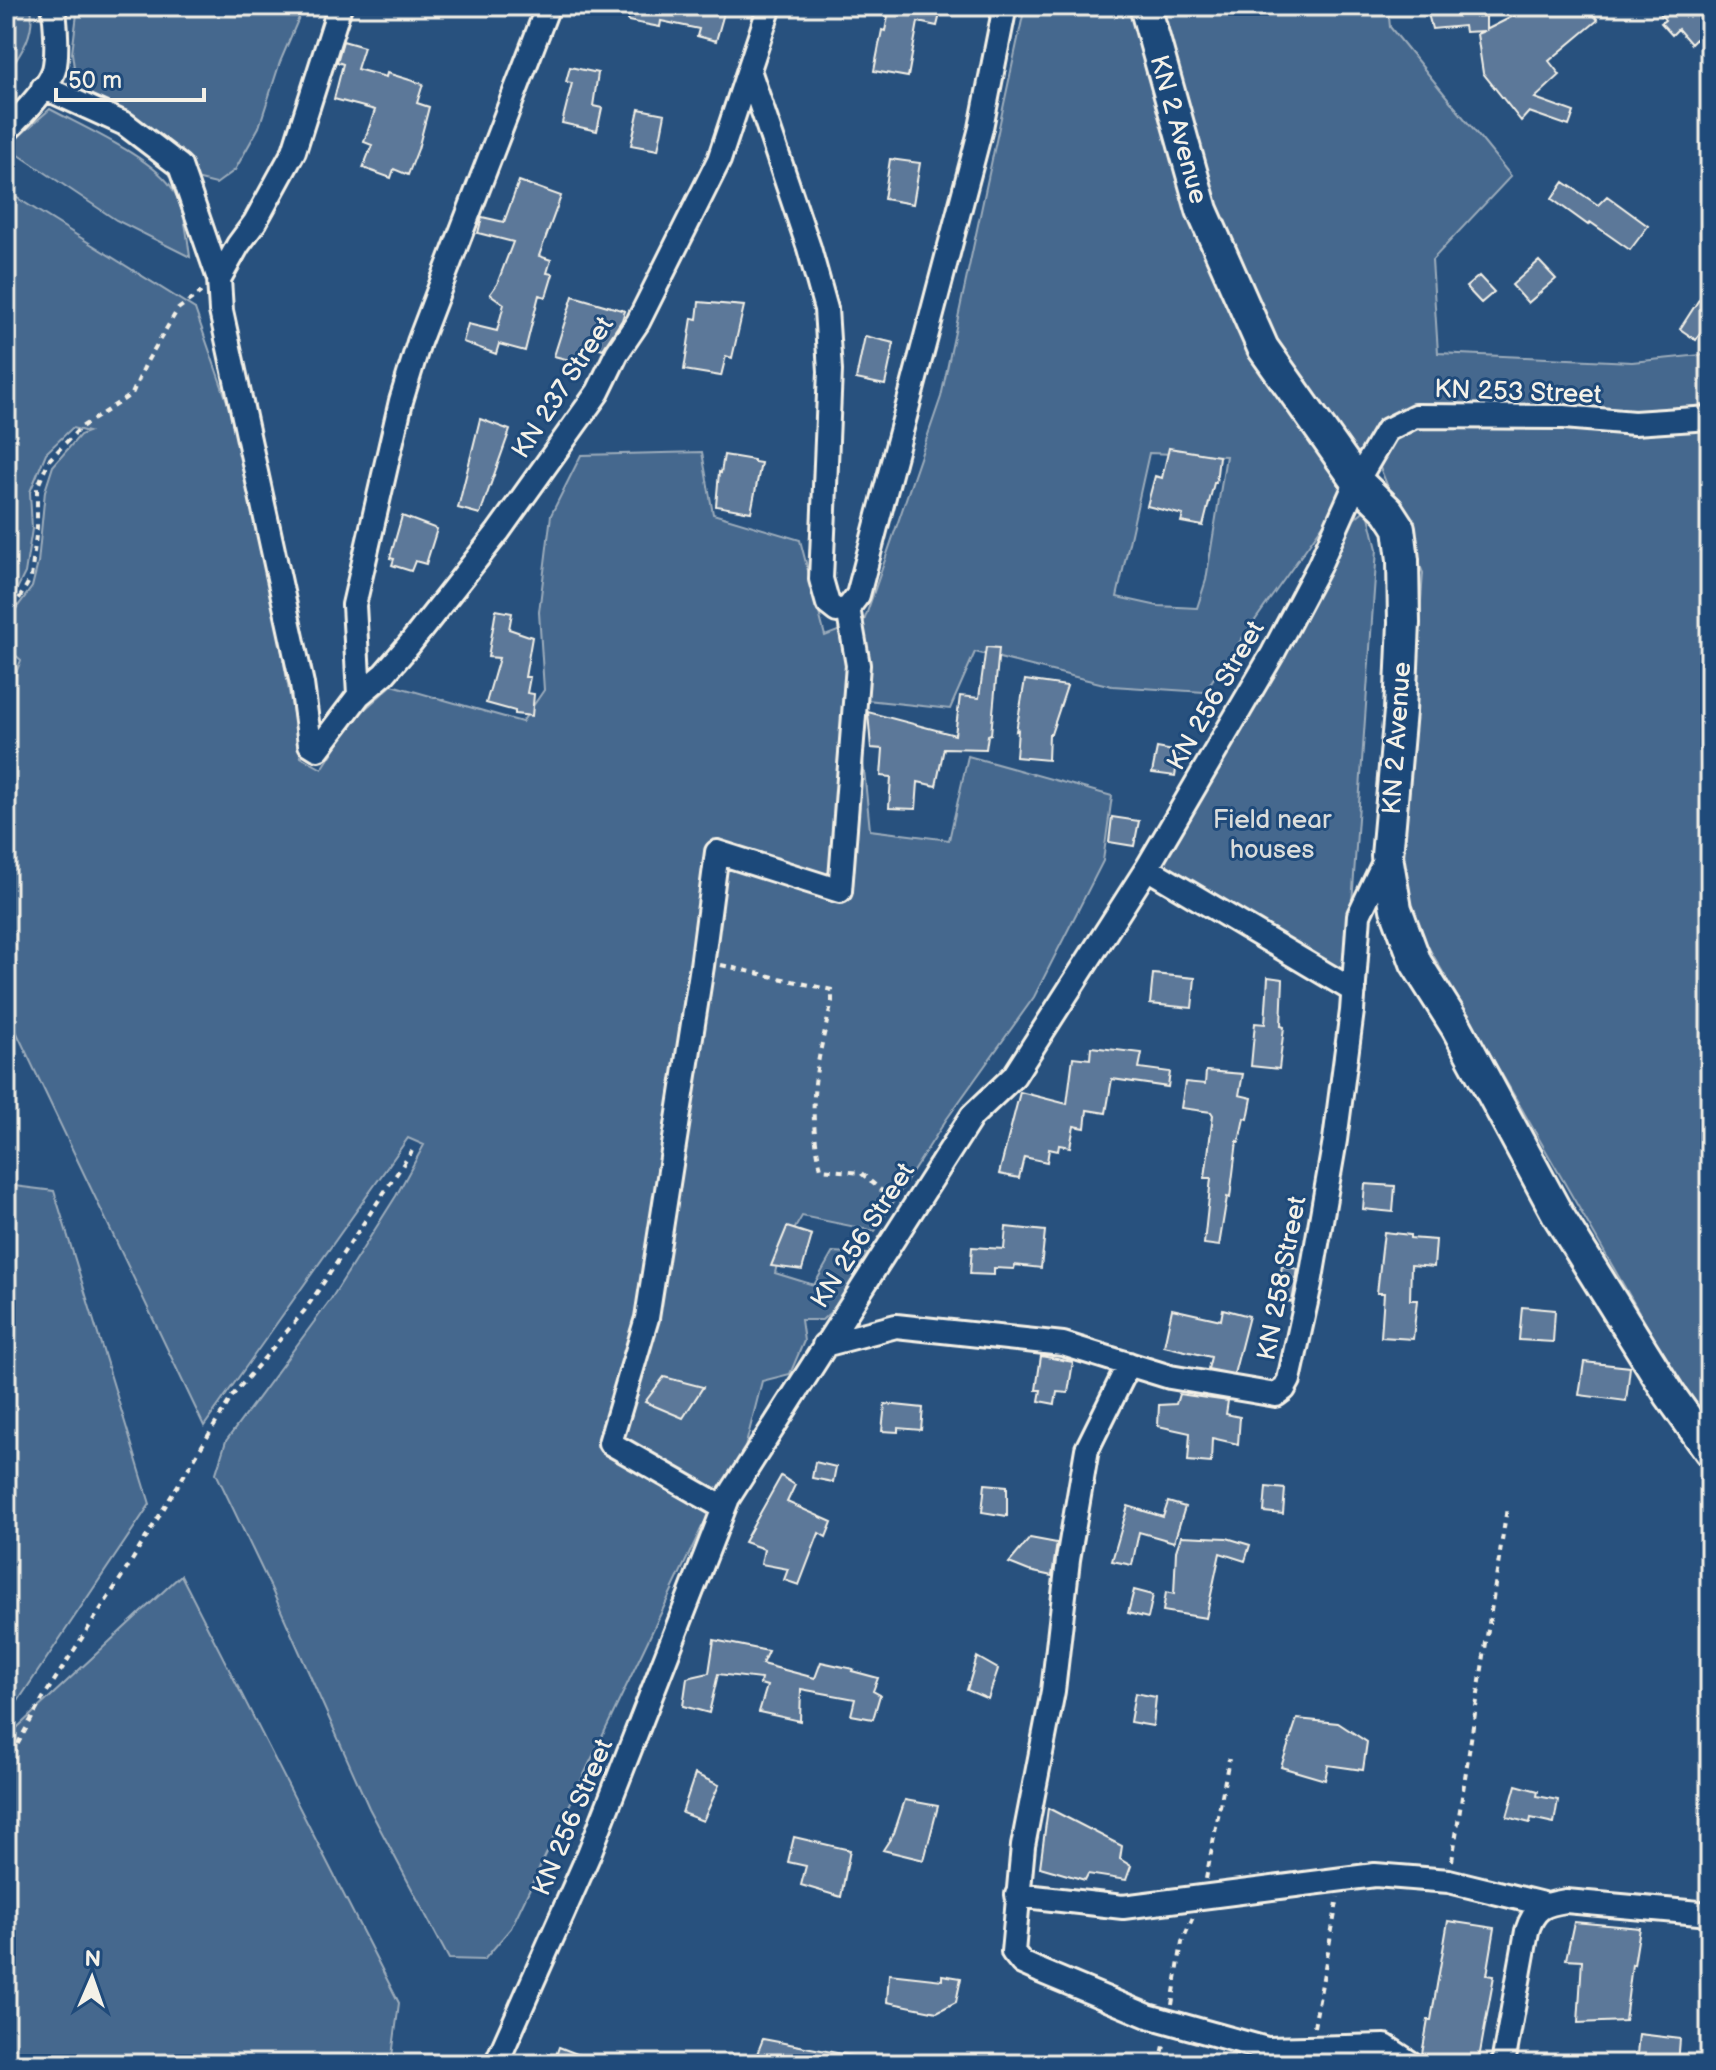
<svg xmlns="http://www.w3.org/2000/svg" width="1716" height="2070" font-family="'Balsamiq Sans',sans-serif">
  <style>
    .green { fill: #45688e; stroke: #9cacbb; stroke-width: 2; fill-rule: evenodd }
    .building { fill: #5b7899; stroke: #f4f1e8; stroke-width: 2 }
    .lines { fill: none; stroke-linecap: round; stroke-linejoin: round }
    .minor-casing { stroke: #f4f1e8; stroke-width: 28 }
    .major-casing { stroke: #f4f1e8; stroke-width: 36 }
    .path { stroke: #f4f1e8; stroke-width: 4; stroke-dasharray: 6 6; stroke-linecap: butt }
    .minor { stroke: #1f4a7a; stroke-width: 22 }
    .major { stroke: #1f4a7a; stroke-width: 30 }
    .labels { text-anchor: middle; stroke-width: 6; stroke-linejoin: round; paint-order: stroke }
    .street-label { font-size: 26px; fill: #f4f1e8; stroke: #1f4a7a }
    .park-label { font-size: 26px; fill: #dadcda; stroke: #1f4a7a }
  </style>
  <rect width="100%" height="100%" fill="#28517e"/>
  <filter id="ink" filterUnits="userSpaceOnUse"><feTurbulence type="fractalNoise" baseFrequency=".0125" numOctaves="2"/><feDisplacementMap in="SourceGraphic" scale="16" xChannelSelector="R" yChannelSelector="G"/><feConvolveMatrix kernelMatrix="1 2 1 2 8 2 1 2 1" color-interpolation-filters="sRGB"/></filter>
  <g filter="url(#ink)">
    <path class="green" d="M6,6H31C35,35 22,52 6,75Z
      M78,6H304L280,62L259,127L235,170L216,184L196,179L123,114L77,89L72,53Z
      M1025,6H1388L1390,27L1511,176L1432,260L1438,353L1632,362L1710,354V1435L1411,917L1402,865L1423,573L1374,453L1204,692L1112,686L975,652L950,709L857,699L870,830L949,840L968,756L1112,796L1103,861L1034,997L946,1120L875,1231L802,1216L779,1256L775,1273L814,1285L833,1252L867,1254L837,1306L822,1320H801L804,1341L790,1374L762,1381L744,1452L702,1527L511,1928L484,1960L449,1959L369,1808L271,1588L216,1473L226,1441L331,1299L396,1196L424,1145L408,1138L204,1426L6,1010V699L21,660L6,647V191L195,309L238,433L251,481L301,757L322,769L354,719L392,685L522,722L544,690L539,612L551,515L581,455L702,452L713,514L800,540L825,636L864,621L941,397ZM72,428L88,432L80,435L53,466L45,491L38,563L32,587L10,617L6,611L25,573L32,529L30,492L46,453ZM1149,453L1226,456L1206,580L1197,608L1158,606L1117,597Z
      M50,109C83,127 156,159 174,191C185,212 187,234 190,257L116,220L7,147Z
      M1367,508L1377,549L1347,974L1157,868L1349,523Z
      M6,1185L54,1191L150,1504L6,1719Z
      M181,1575L399,2003L391,2064H6V1738Z"/>
    <path class="building" d="M631,6H664L680,10L681,6H726L716,41L697,36L699,29L661,21L660,27L628,21Z
      M877,6H942L937,26L918,22L908,77L874,71L882,30L885,31L888,16L876,13Z
      M1426,6H1486V30L1533,6H1586L1598,20L1549,61L1560,75L1535,98L1574,112L1569,126L1529,112L1521,121L1483,73L1477,34L1484,31L1465,32L1464,26L1432,29Z
      M1655,6H1710V54L1696,39L1691,44L1678,29L1672,35L1661,23L1665,20Z
      M343,41L364,47L357,69L386,77L387,73L423,84L417,103L429,107L418,149L408,175L394,169L391,178L363,168L372,145L364,142L375,110L334,99L343,64L337,62Z
      M570,67L598,73L593,106L602,108L597,131L562,123L572,83L566,82Z
      M639,109L665,114L658,150L631,145Z
      M890,159L920,163L913,204L884,199Z
      M519,181L561,196L539,256L551,260L547,273L553,274L546,297L539,295L525,351L499,344L496,354L463,342L468,324L497,331L504,304L490,294L497,284L513,242L478,233L482,217L504,222Z
      M1564,182L1598,205L1607,196L1648,226L1630,250L1590,222L1588,225L1552,199Z
      M1539,261L1556,279L1528,303L1512,285Z
      M1479,276L1494,292L1481,303L1466,287Z
      M573,296L625,311L622,320L603,349L590,345L585,364L554,356Z
      M1700,298L1710,305V318L1696,340L1680,329Z
      M699,302L744,306L732,358L726,356L721,376L684,370L692,318L697,319Z
      M865,336L894,343L885,385L856,379Z
      M480,419L510,430L480,514L458,508Z
      M1169,448L1219,456L1216,483H1214L1203,526L1181,522L1183,515L1147,506L1155,476L1162,478Z
      M724,455L754,460V462L761,463L751,512L716,506L719,472L721,473Z
      M402,516L437,529L426,564L415,561L411,571L392,565L394,559L390,558Z
      M496,610L512,613L509,629L532,637L525,677H530L527,693L534,694L532,716L515,714V711L486,703L499,658L488,657Z
      M986,647L999,648L991,734L988,735L986,749L944,748L936,786L918,782L916,809L889,808L891,777L881,776L883,749L871,748L868,712L955,735L960,696L979,698Z
      M1025,680L1067,686L1051,734H1049L1048,760L1016,757L1018,730L1016,731Z
      M1157,748L1179,752L1175,776L1152,773Z
      M1112,817L1139,821L1134,846L1109,842Z
      M1153,974L1195,978L1192,1008L1150,1004Z
      M1268,977L1283,979L1281,1026L1284,1027L1279,1069L1251,1066L1255,1023L1265,1024Z
      M1091,1047L1142,1053L1139,1068L1170,1072L1168,1087L1112,1079L1106,1113L1087,1110L1085,1128L1074,1126L1070,1147L1059,1145L1058,1151L1049,1149L1047,1162L1024,1157L1019,1178L999,1174L1020,1092L1067,1104L1073,1057L1090,1059Z
      M1206,1071L1243,1074L1239,1095L1252,1098L1248,1119L1244,1118L1239,1142L1237,1141L1230,1198L1227,1197L1219,1246L1204,1244L1211,1178H1205L1213,1115L1211,1112L1181,1108L1185,1082L1205,1084Z
      M1365,1184L1395,1186L1393,1212L1363,1209Z
      M787,1227L812,1235L802,1270L771,1266Z
      M1006,1227L1045,1231L1041,1268L1015,1265L1014,1269L994,1268V1275L970,1274L972,1247L1004,1249Z
      M1384,1232L1410,1235V1238L1436,1240L1434,1267L1411,1265L1410,1300H1417L1413,1339L1381,1337L1384,1293H1377Z
      M1282,1266L1298,1269L1292,1302L1276,1300Z
      M1522,1307L1555,1310L1553,1342L1519,1340Z
      M1172,1309L1221,1320L1223,1309L1249,1316L1234,1374L1208,1369L1211,1357L1164,1346Z
      M1041,1356L1073,1362L1068,1393L1057,1392L1055,1404L1039,1401L1041,1390H1036Z
      M1584,1362L1630,1367L1626,1401L1579,1395Z
      M664,1377L703,1387L683,1418L645,1402Z
      M1179,1394L1228,1401L1226,1414L1240,1417L1238,1444L1212,1438L1211,1463L1188,1461L1190,1433L1158,1426L1159,1405L1176,1404Z
      M885,1404L923,1408L921,1430L898,1428V1432L882,1431Z
      M815,1462L836,1467L833,1482L812,1478Z
      M781,1476L795,1485L787,1502L832,1522L826,1537L819,1533L799,1585L784,1580L788,1569L761,1564L764,1549L744,1542Z
      M985,1484L1007,1486V1516L982,1512Z
      M1266,1487L1285,1489L1283,1514L1264,1512Z
      M1168,1502L1185,1507L1174,1542L1139,1532L1132,1565L1112,1561L1128,1506L1163,1517Z
      M1181,1536L1227,1538L1250,1545L1245,1561L1220,1553L1206,1618L1163,1611L1166,1592L1174,1594L1176,1551Z
      M1030,1538L1057,1543L1052,1576L1029,1571L1009,1563Z
      M1134,1590L1153,1595L1148,1618L1128,1613Z
      M714,1640L768,1651L762,1664L815,1678L821,1662L853,1669L852,1671L878,1678L873,1691L880,1695L873,1719L851,1715L855,1699L801,1689L800,1721L759,1712L767,1686L760,1684L761,1679L718,1674L709,1713L683,1706L687,1678L709,1673Z
      M977,1657L998,1669L988,1699L967,1690Z
      M1135,1693L1156,1697L1153,1726L1130,1722Z
      M1297,1719L1338,1723L1367,1742L1363,1770L1328,1765L1325,1780L1281,1767Z
      M695,1774L719,1785L703,1821L682,1813Z
      M1516,1785L1538,1791L1537,1796L1558,1800L1554,1823L1531,1818L1530,1823L1507,1817Z
      M905,1800L938,1806L924,1860L883,1850L894,1833Z
      M1048,1808L1122,1846L1120,1859L1131,1866L1126,1880L1088,1874L1085,1880L1040,1867Z
      M794,1837L850,1850L841,1897L801,1885L806,1866L788,1862Z
      M1448,1921L1495,1928L1487,1975L1494,1976L1478,2064H1426L1422,2054L1428,2020H1431Z
      M1574,1922L1640,1928L1634,1965L1632,1964L1625,2021L1578,2023L1582,1960L1566,1959Z
      M889,1974L942,1980V1975L961,1978L956,2002L937,2012L887,2002Z
      M1639,2034L1680,2039L1678,2064H1636Z
      M763,2039L853,2056L852,2064H753Z
      M559,2047L600,2063V2064H553Z"/>
    <g class="lines">
      <defs>
        <path id="minor" d="M340,6L294,151L255,222L238,245L219,279L221,311L302,684L310,744L318,749L359,695L384,674L409,645L498,532L598,392L617,353L638,322L719,160L770,6
          M750,73L809,248L826,309L830,371L821,579L828,604L837,611L848,608L858,595L981,128L1005,6
          M43,87L125,124L180,166L219,279
          M6,131C20,117 48,89 54,70C58,55 56,21 53,6
          M359,695L354,605L401,401L419,342L548,6
          M1147,868L1354,991
          M824,1345L896,1326L1063,1344L1170,1377L1276,1395L1284,1389L1289,1380L1310,1284L1335,1140L1352,1011L1359,915L1387,856
          M1129,1364L1087,1449L1068,1560L1053,1691L1023,1846L1013,1952L1022,1963L1040,1971L1148,2016L1267,2049L1385,2046L1412,2064
          M724,1508L610,1443L647,1318L702,966L717,852L840,891L858,665L848,608
          M1017,1895L1123,1907L1375,1875L1449,1881L1543,1904
          M496,2064L589,1854L728,1498L972,1116L1014,1076L1147,868L1273,653L1319,566L1357,481L1387,430L1415,416L1564,417L1634,423L1710,418
          M1503,2064L1527,1931C1534,1908 1544,1904 1566,1901L1710,1914"/>
        <g id="major">
          <path id="s1" d="M1145,6L1202,210L1263,348L1357,481L1388,511L1399,528L1403,560L1404,623L1400,711L1387,856L1396,909L1416,963L1457,1028L1558,1215L1670,1395L1710,1451"/>
        </g>
      </defs>
      <use href="#minor" class="minor-casing"/>
      <use href="#major" class="major-casing"/>
      <path class="path" d="M13,609L31,578L37,527V488L49,460L80,428L132,394L146,363L178,309L201,292
        M721,965L832,990V1002C816,1066 806,1103 821,1169L861,1173L882,1191L900,1195
        M6,1765L43,1698L128,1567L233,1395L305,1310L412,1151
        M1452,1861L1507,1508
        M1206,1879L1229,1759
        M1172,2005L1182,1942L1193,1917
        M1314,2027L1338,1897
        M1160,2064L1165,2041"/>
      <use href="#minor" class="minor"/>
      <use href="#major" class="major"/>
    </g>
  </g>
  <g class="labels">
    <g class="street-label">
      <text dy="9" stroke="none"><textPath href="#s1" startOffset="128">KN 2 Avenue</textPath></text>
      <text transform="translate(562 387) rotate(-57)" y="9">KN 237 Street</text>
      <text transform="translate(1518 391) rotate(2)" y="9">KN 253 Street</text>
      <text transform="translate(1215 695) rotate(-60)" y="9">KN 256 Street</text>
      <text transform="translate(1396 738) rotate(-86)" y="9">KN 2 Avenue</text>
      <text transform="translate(862 1235) rotate(-57)" y="9">KN 256 Street</text>
      <text transform="translate(1281 1278) rotate(-79)" y="9">KN 258 Street</text>
      <text transform="translate(572 1817) rotate(-67)" y="9">KN 256 Street</text>
    </g>
    <g class="park-label">
      <text x="1272" y="828">Field near<tspan x="1272" dy="30">houses</tspan></text>
    </g>
  </g>
  <rect width="1716" height="2070" fill="none" stroke="#1f4a7a" stroke-width="32"/>
  <rect x="16" y="16" width="1684" height="2038" fill="none" stroke="#f4f1e8" stroke-width="3" filter="url(#ink)"/>
  <g transform="translate(92 1978) rotate(2)" stroke="#1f4a7a" stroke-width="6" paint-order="stroke">
  <path d="M0-6L14 30L0 20L-14 30Z" fill="#f4f1e8"/>
  <text y="-12" font-size="22" font-weight="bold" text-anchor="middle" fill="#f4f1e8">N</text>
  </g>
  <path d="M56 88v12h148v-12" fill="none" stroke="#f4f1e8" stroke-width="4"/>
  <text x="68" y="88" font-size="24" fill="#f4f1e8" stroke="#1f4a7a" stroke-width="6" paint-order="stroke">50 m</text>
</svg>
